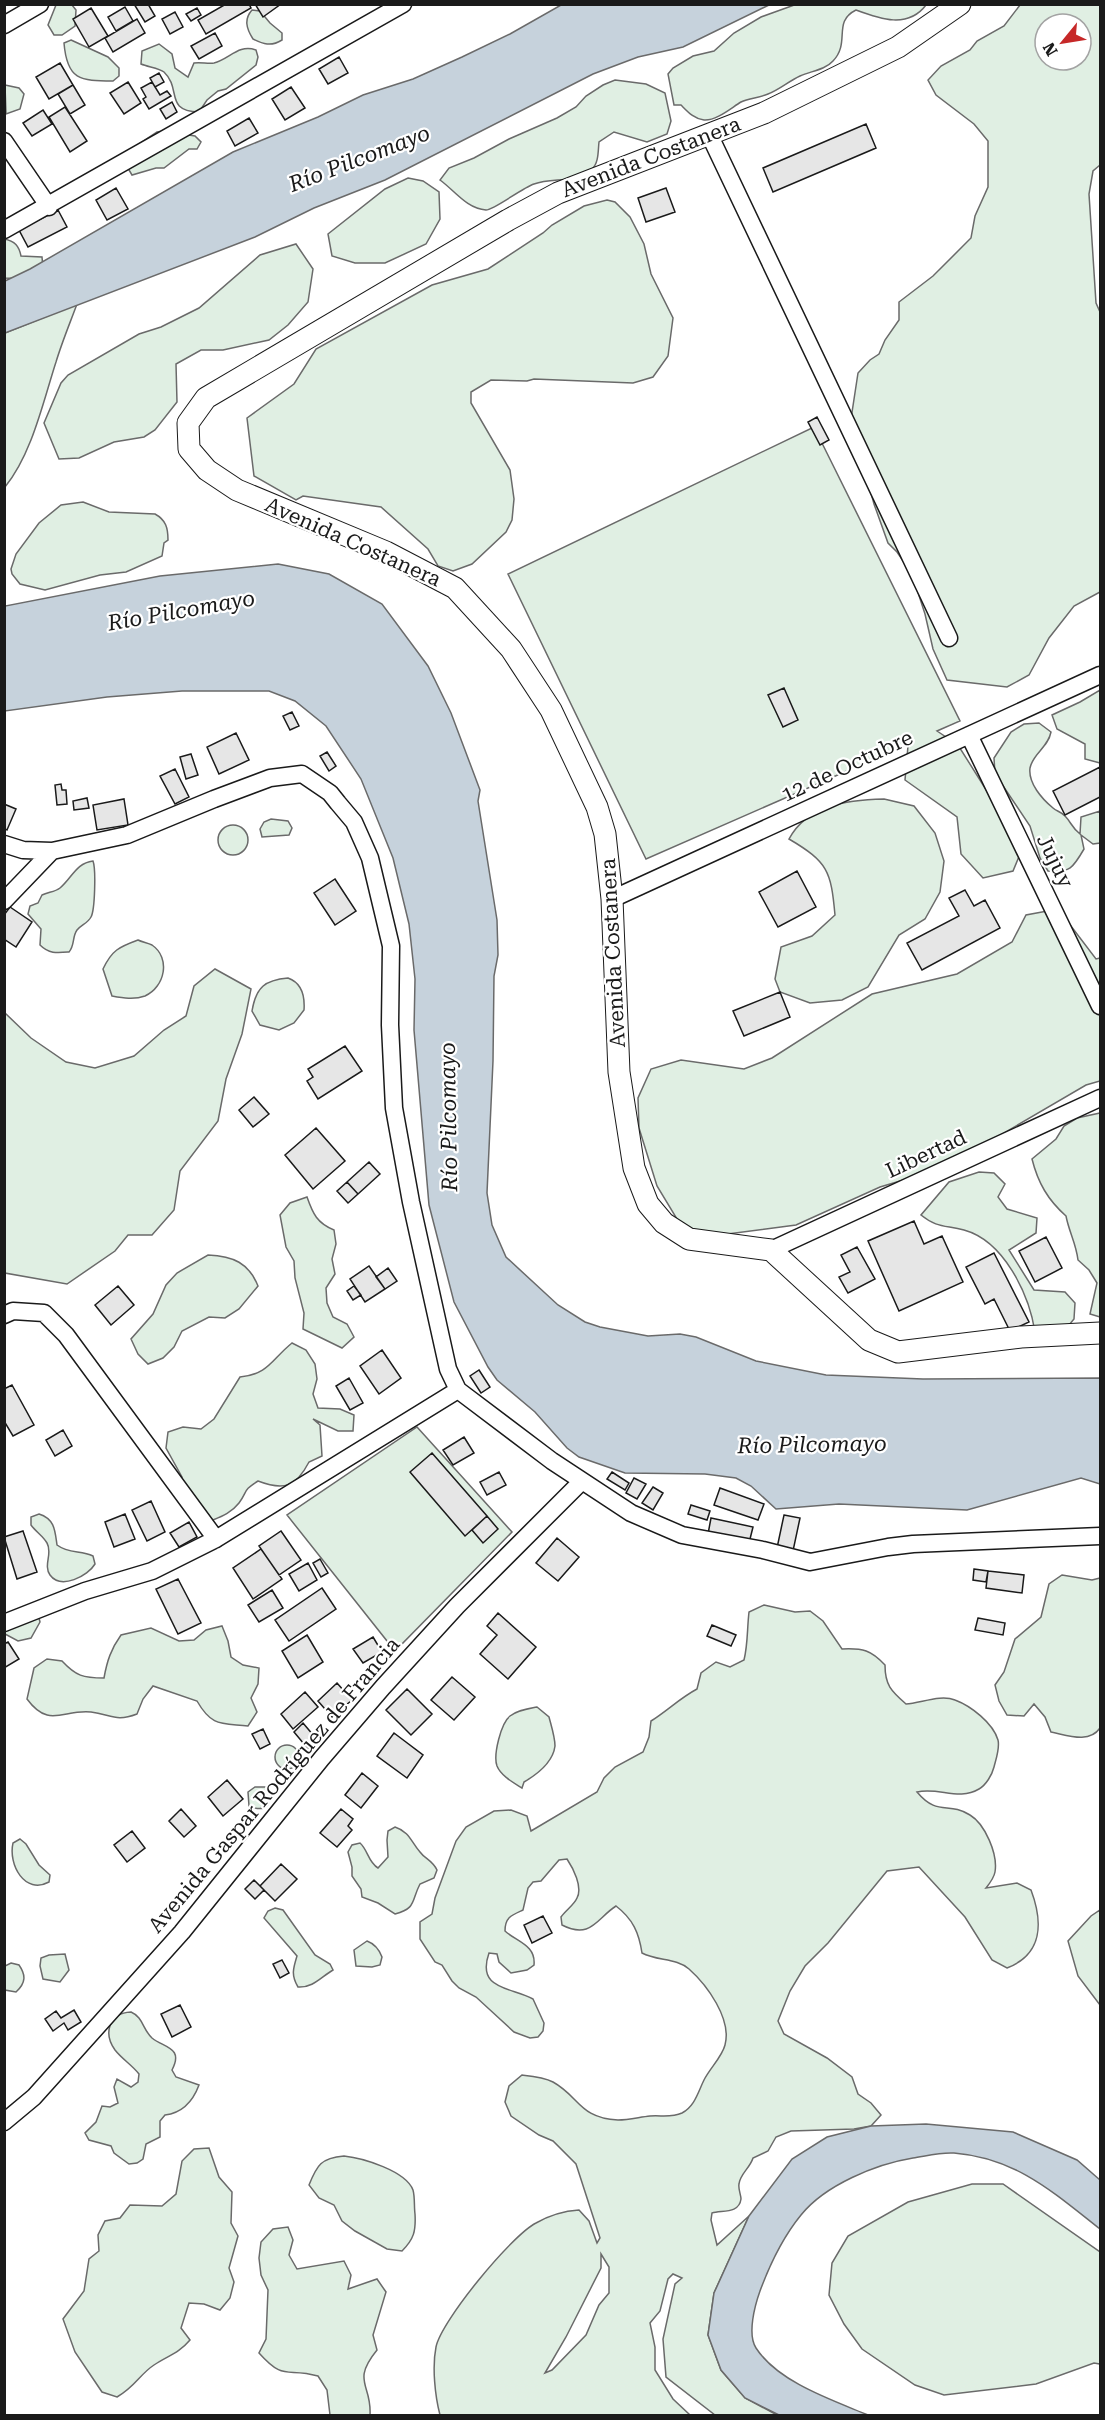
<svg xmlns="http://www.w3.org/2000/svg" width="1105" height="2420" font-family="'Roboto Serif',serif">
  <style>
    .green { fill: #e0efe3; stroke: #6a6a6a; stroke-width: 1.5; fill-rule: evenodd }
    .water { fill: #c6d2dc; stroke: #6a6a6a; stroke-width: 1.5 }
    .building { fill: #e6e6e6; stroke: #1a1a1a; stroke-width: 1.5 }
    .lines { fill: none; stroke-linecap: round; stroke-linejoin: round }
    .minor-casing { stroke: #1a1a1a; stroke-width: 19 }
    .tertiary-casing { stroke: #1a1a1a; stroke-width: 23 }
    .minor { stroke: #fff; stroke-width: 16 }
    .tertiary { stroke: #fff; stroke-width: 21 }
    .labels { text-anchor: middle; stroke-width: 4.5; stroke-linejoin: round; paint-order: stroke }
    .street-label { font-size: 21px; fill: #1a1a1a; stroke: #fff }
    .water-label { font-size: 22px; font-style: italic; fill: #1a1a1a; stroke: #fff }
  </style>
  <rect width="100%" height="100%" fill="#fff"/>
  <path class="green" d="M797,4L926,5C908,29 880,19 856,10C832,22 851,42 833,61C825,70 811,71 800,76C789,81 779,90 768,94C759,98 749,98 741,102C731,108 716,121 704,120C694,119 688,112 681,105H674L668,74L673,68L693,56L714,51L734,33L761,17Z
    M56,5H72L76,10L75,26L62,35H54L48,25Z
    M1020,5H1100V165L1093,171L1089,194L1096,303L1100,312V592L1074,606L1049,638L1029,675L1007,687L947,680L933,649L925,614L912,574L897,552L888,543L874,504L851,419L858,373L870,360L879,354L885,340L899,320V302L933,276L971,238L975,216L988,187V141L974,124L936,95L928,80L941,66L970,50L977,41L1004,26ZM1045,24H1081V60H1045Z
    M252,10L260,11L270,23L282,33V40C271,47 263,44 253,39C246,28 244,19 252,10Z
    M71,40L108,57L119,68V76L113,81C80,81 67,80 64,43Z
    M159,44L172,54L175,68L188,77L194,63C201,62 208,64 214,63C230,59 238,44 256,50L258,57L256,65L226,89L218,91L207,100L199,112C164,111 182,89 164,72C159,68 148,67 141,64L142,51Z
    M615,80L646,84L665,93L671,121L667,134L647,142L614,132L599,142C598,150 599,163 592,169C576,184 554,177 534,184C522,188 494,210 486,210C467,209 454,190 440,180L449,168L474,158L509,139L557,118L576,107L586,96L603,85Z
    M5,85L19,88L24,94L20,109L6,114Z
    M164,131L195,136L201,142L197,149H189L164,168H156L132,175L126,165L130,150L157,132Z
    M408,178L423,181L439,192L440,219L426,244L385,263H355L332,256L328,234L385,189Z
    M607,200L615,202L630,217L644,244L651,274L673,318L668,356L653,377L633,383L534,379L527,381L491,380L471,392V403L510,470L514,499L512,520L506,532L472,564L453,571L438,566L428,549L381,507L303,496L296,500L254,476L247,418L294,384L316,349L432,285L488,269L543,233L552,225L584,206Z
    M4,239C15,241 19,246 21,256L42,257L44,280L5,278Z
    M296,244L313,269L308,302L288,325L269,340L223,350H201L176,364L177,402L155,430L144,437L114,442L79,458L59,459L44,423L61,383L68,375L139,334L161,327L199,308L260,255Z
    M77,304C70,323 62,342 56,362C43,402 32,454 5,487V333Z
    M814,427L960,721L937,731L958,745L990,796L1025,842L1013,871L983,878L961,854L957,817L905,780L908,746L913,742L646,859L508,574Z
    M83,502L109,512L155,514C166,520 168,528 168,540L164,543L162,556L126,572L100,575L45,590L20,584L12,574L11,569L16,554L39,523L61,505Z
    M1100,690V763L1085,759V744L1057,729L1052,715L1080,702Z
    M1039,723L1051,732C1048,748 1033,753 1030,768C1028,783 1042,799 1053,808C1056,811 1062,812 1065,816C1071,822 1072,828 1080,834L1081,817L1100,811V843L1093,844L1081,835L1084,849C1073,868 1070,873 1048,871L1040,858L1030,826L995,774L994,758L1011,732L1024,724Z
    M884,799L914,806L935,833L944,861L940,892L925,919L899,935L868,987L842,1000L810,1003L780,992L775,979L781,947L812,936L835,915C831,871 828,862 789,839C808,804 848,800 884,799Z
    M271,819L288,821L292,828L289,835L262,837L260,829L264,822Z
    M218 840a15 15 0 1 1 30 0a15 15 0 1 1-30 0Z
    M93,861C96,869 95,910 91,917C88,923 81,925 77,930C72,937 75,945 69,952C57,953 49,954 40,945L41,929L28,914L30,906L38,903L42,895C48,892 55,892 60,888C72,878 76,863 93,861Z
    M1058,909L1096,959L1100,958V1081L1086,1085L944,1168L880,1187L796,1225L689,1239L657,1186L639,1128L638,1098L651,1069L681,1060L744,1069L772,1058L872,994L957,974L1012,942L1026,915Z
    M138,940C142,942 148,943 152,945C171,958 165,987 145,996C134,1000 123,998 112,996L103,969C112,950 119,947 138,940Z
    M215,969L251,989L242,1034L226,1079L218,1121L180,1171L174,1210L152,1235H128L115,1251L67,1284L5,1273V1013L31,1038L66,1062L95,1068L134,1056L164,1030L186,1016L194,986Z
    M288,978C302,983 305,996 304,1010L294,1023L279,1030L260,1025L252,1011C256,987 265,980 288,978Z
    M1100,1113V1317L1090,1314L1097,1283L1089,1270L1078,1260C1076,1243 1069,1232 1066,1216C1048,1200 1038,1183 1032,1159L1056,1139L1064,1126L1077,1118Z
    M979,1172L994,1173L1005,1184L998,1197L1007,1209L1037,1218L1036,1233L1009,1250L1034,1290L1065,1292L1075,1303L1074,1319L1064,1331L1035,1332C1029,1294 1004,1241 964,1230C945,1225 937,1228 921,1215L949,1182Z
    M307,1197C313,1214 317,1223 334,1230L336,1244L332,1259L335,1274L326,1288L327,1303L333,1317L347,1324L354,1337L342,1348L303,1329L304,1313L295,1278L294,1261L286,1247L280,1215L290,1203Z
    M208,1255C233,1256 249,1263 258,1286L239,1309L225,1318L209,1317L182,1331L174,1347L163,1358L148,1364L138,1354L131,1339L153,1314L166,1285L177,1273Z
    M292,1343L306,1350L315,1364L317,1379L313,1394L318,1408L340,1409L354,1415L353,1431H338L313,1419L320,1425L322,1456L309,1462C296,1487 284,1491 258,1481C242,1491 248,1491 239,1503C232,1512 223,1516 213,1520L183,1508L177,1494L182,1477L166,1448L168,1432L183,1427L201,1429L214,1419L240,1377C269,1374 271,1360 292,1343Z
    M417,1427L512,1532L395,1651L287,1515Z
    M39,1514C55,1519 55,1531 57,1545C69,1554 81,1550 93,1556L95,1564C88,1576 61,1590 50,1575C43,1565 53,1553 47,1543C43,1536 36,1532 31,1525V1517Z
    M1062,1575L1092,1580L1100,1578V1728C1089,1744 1067,1735 1051,1732L1045,1717L1034,1704L1024,1716L1007,1715L999,1701L995,1685L1004,1672L1015,1639L1041,1617L1049,1584Z
    M764,1605L795,1612L810,1611L823,1621L842,1649C863,1648 871,1650 885,1665C885,1685 891,1691 906,1704C921,1703 941,1694 955,1700C971,1706 993,1723 998,1740C1000,1748 996,1759 994,1767C992,1775 986,1785 979,1789C959,1801 939,1787 917,1792C938,1817 948,1801 970,1815C985,1824 998,1854 995,1872C994,1878 990,1883 986,1888L1017,1883L1031,1890C1043,1922 1043,1954 1007,1968L992,1960L965,1917L919,1867L887,1871L828,1943L805,1966L790,1991L778,2021L784,2034L827,2058L852,2077L858,2094L871,2103L881,2115L871,2126L854,2129L791,2131L776,2137L768,2151L753,2158C750,2168 740,2174 739,2184C738,2189 741,2195 741,2199C739,2214 722,2210 712,2213L711,2220L717,2245L749,2216L714,2293L708,2335L721,2370L745,2398L779,2416L715,2415L666,2377L663,2339L675,2284L682,2278L673,2274L668,2279L660,2311L650,2323L655,2347V2370L673,2399L690,2415H440C435,2396 432,2367 436,2347C441,2321 512,2235 536,2223C550,2215 563,2211 579,2210L589,2221L597,2243L600,2238L576,2164L553,2141L539,2135L511,2116L505,2102L509,2086L522,2075C532,2076 544,2077 553,2082C580,2097 579,2118 618,2120C629,2120 640,2117 650,2116C661,2115 671,2118 682,2113C695,2106 698,2092 704,2080C710,2068 722,2057 725,2045C732,2019 707,1985 689,1969C677,1958 657,1961 642,1953C639,1933 633,1919 616,1906C597,1918 591,1940 562,1925L561,1917C566,1910 574,1905 577,1898C583,1887 573,1868 567,1859L559,1860L541,1881L533,1882L528,1888L523,1910C512,1915 505,1917 505,1931C517,1942 536,1945 534,1965L527,1970L511,1973L499,1962L497,1954L489,1953C476,1990 511,1987 533,1999L544,2023L543,2031L538,2037L530,2038L514,2032L476,1997L459,1988L452,1981L442,1965L435,1962L420,1939V1922L432,1914L435,1898L456,1841L466,1827L494,1811L511,1810L527,1816L531,1831L597,1792L604,1778L615,1767L643,1752L649,1737L651,1721C667,1711 680,1698 697,1689L701,1673L716,1662L730,1667L744,1660C748,1644 747,1629 749,1612ZM601,2254L609,2267V2293L599,2305L586,2335L552,2370L545,2373L566,2337L601,2268Z
    M38,1614L40,1622L31,1638L18,1641L5,1634V1618Z
    M222,1626L228,1641L231,1657L243,1665L259,1668L258,1684L251,1698L257,1712L248,1726C221,1723 212,1727 197,1701L153,1686L143,1699L137,1714C116,1722 112,1715 91,1712C63,1709 49,1729 27,1699L34,1668L47,1659L62,1661C76,1676 83,1678 104,1678C107,1661 111,1649 121,1635L151,1628L179,1641L194,1640L206,1630Z
    M537,1707L549,1717C551,1725 555,1737 555,1746C553,1762 536,1775 524,1782L522,1788C514,1783 501,1776 497,1766C493,1755 501,1723 510,1716C518,1710 527,1709 537,1707Z
    M275 1757a12 12 0 1 1 24 0a12 12 0 1 1-24 0Z
    M255,1787H267C274,1805 266,1813 249,1806L248,1792Z
    M395,1827C410,1832 411,1842 420,1852C425,1859 432,1860 437,1870L434,1878L420,1884C411,1901 417,1908 395,1914L378,1903L362,1897L361,1889L352,1876V1867L348,1852L352,1845L360,1843C368,1850 368,1862 378,1868L388,1857L387,1840L388,1831Z
    M20,1839L26,1844L39,1865L50,1875L49,1882C25,1895 8,1865 13,1843Z
    M275,1908L283,1910L315,1955L330,1964L333,1970C321,1977 313,1988 298,1987C291,1975 293,1969 297,1956L264,1918L268,1911Z
    M1100,1910V2005L1078,1976L1068,1941L1091,1916Z
    M367,1941C375,1944 379,1949 382,1957L380,1965L372,1967L356,1966L354,1950Z
    M65,1954L69,1970L60,1982L43,1979L40,1966L41,1958L49,1955Z
    M11,1963L19,1965C26,1975 26,1983 16,1992L5,1990V1966Z
    M131,2012C143,2017 143,2030 152,2038C164,2048 184,2047 172,2070L176,2077L199,2085C193,2101 182,2113 165,2115L160,2121V2137L146,2144L143,2159L137,2163L129,2164L114,2153L111,2146L89,2140L85,2133L96,2122L102,2106L110,2107L118,2103L114,2087L117,2079L131,2087L138,2082L139,2074C132,2065 122,2059 115,2050C103,2033 109,2013 131,2012Z
    M209,2148L219,2177L232,2192L231,2223L238,2236L229,2268L234,2282L230,2298L220,2310L204,2304L189,2303L181,2328L190,2340C178,2354 169,2355 154,2365C140,2374 135,2387 117,2397L102,2392L75,2352L63,2319L84,2291L89,2259L99,2251L98,2235L105,2221L120,2218L130,2205L162,2206L176,2194L182,2161L194,2149Z
    M344,2156C363,2158 406,2171 413,2190C415,2197 414,2207 415,2214C416,2231 414,2239 402,2251L387,2249L355,2231L342,2221L334,2205L319,2198L309,2185C317,2165 321,2158 344,2156Z
    M972,2184H1003L1100,2252V2364L1094,2363L1036,2384L944,2395L915,2385L862,2349L844,2324L829,2295L832,2263L848,2236L908,2202Z
    M288,2227L293,2240L289,2255L297,2269L344,2261L351,2275L348,2289L377,2279L386,2292L373,2335L377,2350C351,2382 372,2384 370,2415H330L327,2390L318,2376C286,2367 285,2382 259,2353L266,2339L268,2290L261,2275L259,2258L261,2242L273,2229Z"/>
  <path class="water" d="M561,5H769L683,47L638,57L593,74L385,180L314,208L255,237L5,333V281L30,269L233,152L318,117L363,95L413,79L462,57L510,34Z
    M278,564L329,574L382,604L428,666L451,713L480,790L478,801L497,920L498,955L494,976L493,1061L487,1193L492,1225L506,1257L558,1305L585,1322L600,1327L648,1336L680,1334L696,1337L756,1361L826,1375L923,1379L1100,1378V1484L1081,1478L967,1510L839,1504L776,1509L751,1486L736,1478L705,1474L625,1473L579,1457L567,1448L535,1412L497,1380L488,1367L454,1302L429,1205L414,1030L415,979L409,924L393,858L361,779L326,726L295,701L269,691H182L107,697L5,711V606L160,576Z
    M926,2124L1013,2132L1077,2160L1100,2180V2229C1053,2192 1016,2158 954,2153C941,2152 926,2156 913,2158C876,2164 825,2185 801,2215C783,2237 770,2264 760,2291C755,2305 747,2334 756,2348C778,2382 832,2400 868,2415H779L745,2398L721,2370L708,2335L714,2293L749,2216L792,2159L827,2137L871,2126Z"/>
  <path class="building" d="M134,4H148L155,16L145,22Z
    M226,4H249L251,8L206,34L198,20Z
    M255,4H281L263,17Z
    M125,7L133,21L116,31L108,17Z
    M91,8L108,36L89,47L73,19Z
    M197,8L201,15L191,21L186,14Z
    M175,12L183,27L170,34L162,19Z
    M137,19L145,33L113,52L105,38Z
    M215,33L222,46L199,59L191,46Z
    M339,57L348,73L328,84L319,69Z
    M60,63L73,85L49,99L36,77Z
    M159,73L164,82L155,87L150,78Z
    M128,82L141,103L124,114L110,93Z
    M152,82L160,95L167,91L171,96L149,109L143,99L146,97L141,88Z
    M73,85L85,105L70,114L58,94Z
    M291,87L305,108L285,120L272,99Z
    M172,102L177,112L166,119L160,109Z
    M65,107L87,141L70,152L49,117Z
    M43,110L52,124L32,136L23,123Z
    M249,118L258,133L235,146L227,131Z
    M866,124L876,148L773,192L763,168Z
    M116,188L128,209L107,220L96,200Z
    M666,188L675,212L646,222L638,198Z
    M58,210L67,227L28,247L19,230Z
    M817,417L829,440L820,445L808,422Z
    M784,688L798,720L783,727L768,695Z
    M292,712L299,726L290,730L283,716Z
    M236,733L249,760L219,774L207,747Z
    M327,752L336,766L329,771L320,756Z
    M191,754L198,775L186,779L180,757Z
    M1100,767V797L1065,815L1053,791Z
    M175,769L189,797L175,804L160,776Z
    M61,784L62,790H66L67,804L57,805L55,785Z
    M87,798L89,808L74,810L73,801Z
    M124,799L128,825L97,830L93,805Z
    M4,804L16,809L7,830L4,828Z
    M797,871L816,907L778,927L759,892Z
    M335,879L356,911L335,925L314,893Z
    M965,890L974,906L985,900L1000,928L922,970L907,943L959,916L949,898Z
    M10,907L32,922L16,947L4,939V915Z
    M780,992L790,1017L744,1036L733,1011Z
    M345,1046L362,1071L318,1099L307,1081L313,1077L308,1069Z
    M254,1097L269,1114L253,1127L239,1110Z
    M316,1128L345,1161L313,1189L285,1155Z
    M369,1162L380,1174L358,1194L347,1182Z
    M347,1182L358,1194L348,1203L337,1191Z
    M914,1221L924,1244L942,1236L963,1282L899,1311L868,1241Z
    M1046,1237L1062,1268L1035,1282L1019,1251Z
    M857,1247L875,1279L848,1293L839,1277L850,1272L841,1255Z
    M994,1253L1029,1322L1010,1331L994,1299L985,1304L966,1267Z
    M369,1266L385,1289L365,1302L350,1279Z
    M388,1268L397,1281L385,1289L376,1277Z
    M118,1286L134,1305L111,1325L95,1305Z
    M354,1286L361,1295L353,1300L347,1291Z
    M382,1350L401,1378L379,1394L360,1366Z
    M479,1370L490,1387L481,1393L470,1376Z
    M349,1378L363,1403L350,1410L336,1386Z
    M12,1385L34,1425L13,1436L4,1421V1389Z
    M63,1430L72,1446L55,1456L46,1440Z
    M464,1437L474,1453L453,1465L443,1450Z
    M432,1453L487,1516L465,1536L410,1472Z
    M499,1472L506,1485L487,1495L480,1482Z
    M612,1472L629,1483L625,1490L607,1479Z
    M634,1478L646,1484L637,1499L626,1493Z
    M653,1487L663,1493L653,1510L642,1503Z
    M720,1488L764,1504L758,1520L714,1505Z
    M151,1501L165,1532L147,1541L132,1510Z
    M691,1505L710,1511L707,1520L688,1514Z
    M125,1514L135,1539L114,1547L105,1522Z
    M784,1515L800,1518L793,1551L777,1548Z
    M487,1516L498,1529L483,1543L472,1530Z
    M711,1518L753,1527L749,1543L708,1534Z
    M189,1522L197,1537L179,1547L170,1533Z
    M23,1531L37,1572L17,1579L4,1537Z
    M281,1531L301,1560L279,1575L259,1546Z
    M557,1538L579,1557L558,1581L536,1563Z
    M261,1549L282,1579L253,1599L233,1568Z
    M320,1559L328,1573L321,1577L313,1563Z
    M308,1563L317,1580L299,1591L289,1574Z
    M974,1569L988,1571L986,1582L973,1580Z
    M988,1571L1024,1575L1022,1593L986,1588Z
    M178,1579L201,1623L178,1634L156,1589Z
    M322,1588L336,1609L289,1641L275,1620Z
    M272,1590L283,1608L259,1622L248,1605Z
    M498,1613L536,1647L508,1679L480,1654L497,1635L487,1626Z
    M978,1618L1005,1623L1003,1635L975,1630Z
    M712,1625L736,1635L731,1646L707,1636Z
    M307,1635L323,1662L298,1678L282,1651Z
    M373,1637L382,1652L363,1663L353,1649Z
    M8,1642L19,1659L4,1668V1644Z
    M452,1677L475,1697L454,1720L431,1700Z
    M337,1683L352,1700L332,1717L318,1701Z
    M407,1689L432,1714L411,1735L386,1710Z
    M305,1692L318,1707L293,1729L281,1714Z
    M303,1723L319,1742L309,1750L294,1732Z
    M263,1729L270,1744L260,1749L252,1734Z
    M394,1733L423,1755L407,1778L377,1756Z
    M362,1773L378,1786L361,1808L345,1795Z
    M227,1780L243,1799L223,1816L208,1797Z
    M181,1809L196,1826L184,1837L169,1821Z
    M341,1809L353,1819L348,1826L352,1830L337,1847L320,1833Z
    M132,1831L145,1848L127,1862L114,1845Z
    M281,1864L297,1879L275,1901L260,1886Z
    M254,1880L264,1890L255,1899L245,1889Z
    M543,1916L552,1933L532,1943L524,1925Z
    M282,1960L289,1973L280,1978L273,1964Z
    M180,2005L191,2027L172,2037L161,2014Z
    M74,2010L81,2022L68,2030L64,2023L53,2031L45,2019L56,2011L61,2018Z"/>
  <g class="lines">
    <defs>
      <path id="minor" d="M4,25L40,4
        M709,134L949,638
        M4,141L49,207
        M4,230L403,4
        M969,735L1100,1006
        M4,844L23,850L52,851L127,835L214,799L270,778L302,774L330,793L338,803L354,822L370,858L391,946L390,1025L394,1108L411,1202L448,1369L458,1390L552,1461L631,1513L682,1535L763,1550L810,1562L888,1547L913,1544L1100,1536
        M612,899L1100,675
        M4,901L52,851
        M771,1250L1100,1098
        M4,1315L13,1311L44,1313L66,1335L216,1539
        M4,1623L85,1591L152,1571L216,1539L458,1390
        M4,2122L34,2097L182,1932L322,1758L383,1687L457,1606L582,1481"/>
      <path id="tertiary" d="M960,4L898,47L764,113L558,193L508,220L206,398L188,423L189,449L207,470L237,490L386,552L455,588L511,649L551,710L597,807L605,834L612,899L619,1072L634,1168L648,1204L664,1223L689,1239L771,1250L869,1340L898,1352L1021,1337L1100,1333"/>
    </defs>
    <use href="#minor" class="minor-casing"/>
    <use href="#tertiary" class="tertiary-casing"/>
    <use href="#minor" class="minor"/>
    <use href="#tertiary" class="tertiary"/>
  </g>
  <g class="labels">
    <g class="street-label">
      <text transform="translate(651 157) rotate(-21)" y="7">Avenida Costanera</text>
      <text transform="translate(353 542) rotate(24)" y="7">Avenida Costanera</text>
      <text transform="translate(847 766) rotate(-25)" y="7">12 de Octubre</text>
      <text transform="translate(1055 861) rotate(64)" y="7">Jujuy</text>
      <text transform="translate(613 953) rotate(-93)" y="7">Avenida Costanera</text>
      <text transform="translate(926 1154) rotate(-25)" y="7">Libertad</text>
      <text transform="translate(274 1785) rotate(-50)" y="7">Avenida Gaspar Rodríguez de Francia</text>
    </g>
    <g class="water-label">
      <text transform="translate(359 158) rotate(-21)" y="8">Río Pilcomayo</text>
      <text transform="translate(181 610) rotate(-10)" y="8">Río Pilcomayo</text>
      <text transform="translate(448 1117) rotate(-91)" y="8">Río Pilcomayo</text>
      <text transform="translate(812 1444) rotate(-1)" y="8">Río Pilcomayo</text>
    </g>
  </g>
  <rect width="1105" height="2420" fill="none" stroke="#1a1a1a" stroke-width="12"/>
  <g transform="translate(1063 42) rotate(240)"><circle r="28" fill="#ffffff" stroke="#a3a3a3" stroke-width="1.5"/>
  <path d="M0-4.5L10 22L0 15L-10 22Z" fill="#c62828"/>
  <text y="-9" font-size="16" font-weight="bold" text-anchor="middle" fill="#1a1a1a">N</text>
  </g>
</svg>
